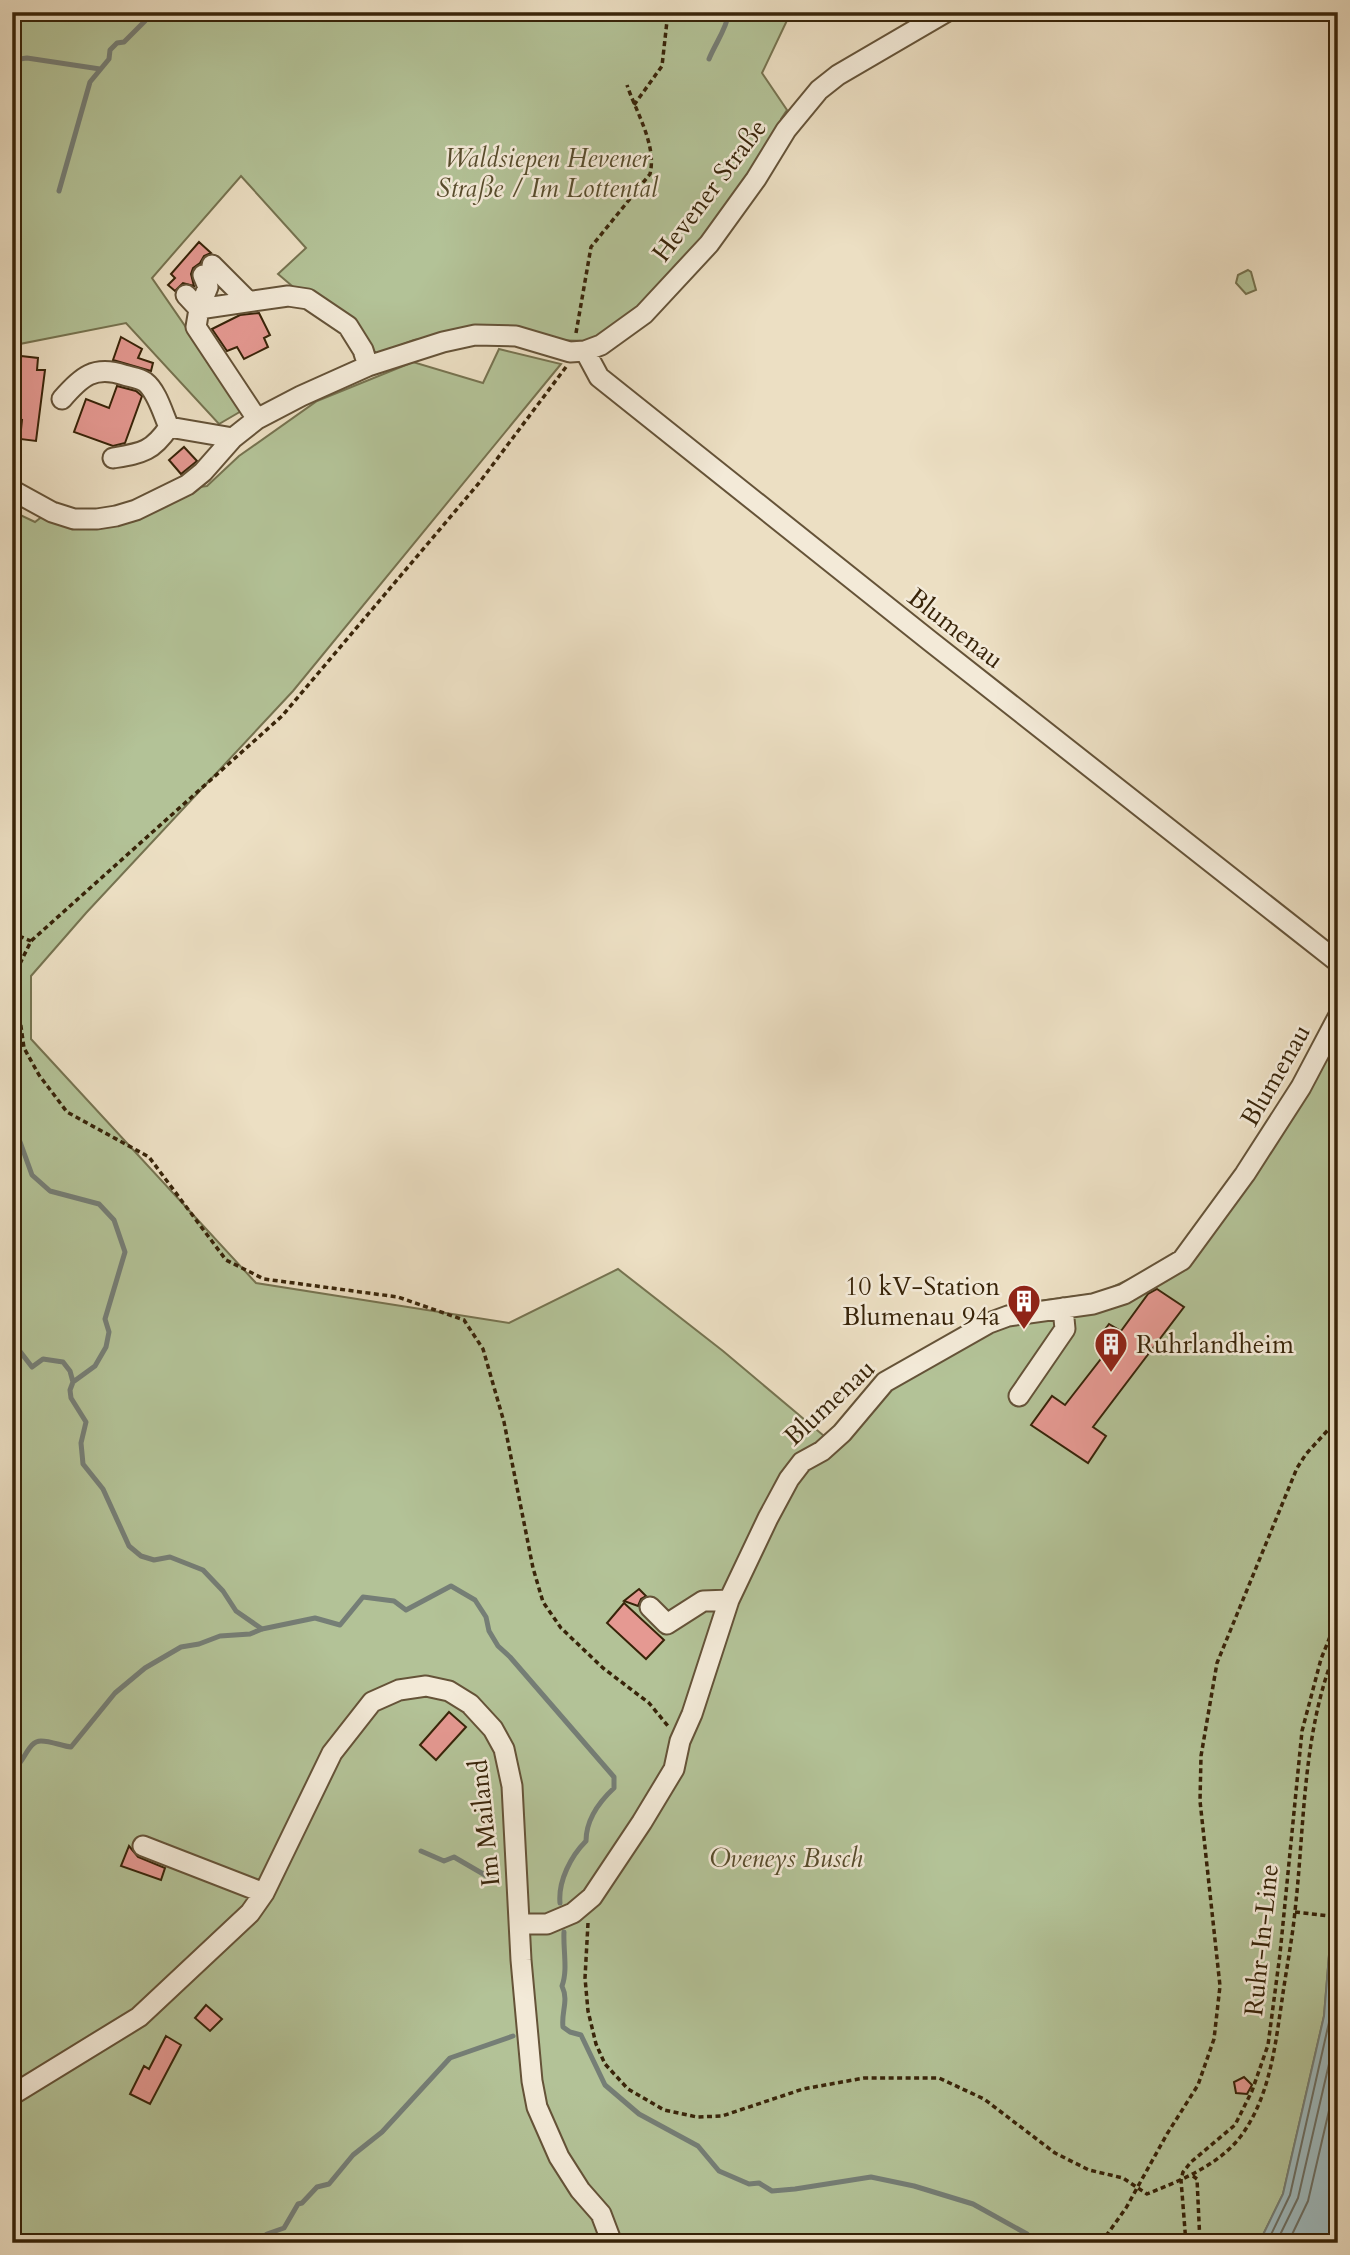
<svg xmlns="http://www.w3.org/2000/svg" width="1350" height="2255" font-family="Cardo,serif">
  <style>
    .green { fill: #b3c297; stroke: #767350; stroke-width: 2 }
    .water { fill: #9ebabe; stroke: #757e76; stroke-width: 2 }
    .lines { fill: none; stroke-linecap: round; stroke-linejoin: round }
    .shore { stroke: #6b6f64; stroke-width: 2 }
    .stream { stroke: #757e76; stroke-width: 5 }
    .building { fill: #e59992; stroke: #382409; stroke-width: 2 }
    .minor-casing { stroke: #655338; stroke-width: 23 }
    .path { stroke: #382409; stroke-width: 3.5; stroke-dasharray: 5 3.5; stroke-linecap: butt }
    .minor { stroke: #f3ead8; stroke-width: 19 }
    .labels { text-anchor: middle; stroke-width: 5; stroke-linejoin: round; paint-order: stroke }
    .park-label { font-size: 26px; font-style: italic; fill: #574c2c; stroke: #f3ead8 }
    .street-label { font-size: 26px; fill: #382409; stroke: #f3ead8 }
    .poi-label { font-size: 26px; fill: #382409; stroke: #f3ead8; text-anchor: end }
  </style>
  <rect width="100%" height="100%" fill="#ecdfc3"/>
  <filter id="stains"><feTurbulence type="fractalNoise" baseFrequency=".00286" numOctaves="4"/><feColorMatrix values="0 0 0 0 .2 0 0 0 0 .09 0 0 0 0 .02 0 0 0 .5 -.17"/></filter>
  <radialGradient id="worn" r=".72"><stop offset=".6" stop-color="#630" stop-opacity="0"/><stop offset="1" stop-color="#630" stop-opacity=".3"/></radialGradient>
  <path class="green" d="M12,12H791L762,73L787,110L781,119L784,124C732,201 673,298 588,341L434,337L414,340L377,354L371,353L278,274L306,248L241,176L152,278L243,410L219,424L126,323L20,344L12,363Z
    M1248,270L1251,272L1256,290L1246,294L1236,283L1238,275Z
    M499,349L561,364L293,691L86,913L31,976V1039L256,1283L509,1323L618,1269L723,1351L824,1436L885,1382L1009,1305L1100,1293L1176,1257L1338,1033V1845L1324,2016L1283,2194L1259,2243H12V511L35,522L44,515L87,528L134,521L191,488L207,486L239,456L317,401L413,362L483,383Z"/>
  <path class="water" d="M1338,1845V2243H1259L1283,2194L1324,2016Z"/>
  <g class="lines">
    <path class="shore" d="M1267,2243L1290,2195L1330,2018L1338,1930
      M1276,2243L1298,2198L1338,2025
      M1288,2243L1308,2201L1338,2072"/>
    <path class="stream" d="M709,59C715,44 727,28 729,12
      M12,60L27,58L100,69
      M59,191L90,82L109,59L110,50L117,43L124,42L145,21L147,12
      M12,1111L18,1124L19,1139L32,1175L50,1191L99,1204L114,1220L125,1252L105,1319L109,1332L106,1347L95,1366L73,1382L70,1390L71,1398L86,1422L81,1443L83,1464L103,1489L129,1546L141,1556L154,1560L170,1557L203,1570L223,1591L236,1611L262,1629
      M12,1341L32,1367L43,1359L63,1362L70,1371L73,1382
      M12,1769C25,1764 27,1741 41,1741C51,1741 62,1746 71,1747L115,1693L145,1668L181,1647L199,1644L220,1636L250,1634L262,1629L315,1618L340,1625L363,1597L394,1601L406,1610L451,1586L475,1600L486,1617L489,1631L498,1646L510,1657L614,1777V1788C599,1802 586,1820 586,1841C571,1856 558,1881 560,1903
      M421,1851L444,1861L454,1857L497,1882
      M564,1932C563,1950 568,1970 562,1986C569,2001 561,2012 563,2027L570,2032L581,2035L605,2085L639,2114L698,2146L719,2171L749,2184L759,2183L772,2191L795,2189L871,2177L914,2186L973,2204L1027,2234L1034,2243
      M255,2243L267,2234L284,2228L298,2204L302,2203L317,2187L329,2184L353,2155L382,2132L450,2058L513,2036"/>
  </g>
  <path class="building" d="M199,242L211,253L204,256L200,263L193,268L191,274L194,286L183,283L175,291L168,285L175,278L171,274Z
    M259,313L270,335L264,338L268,347L244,359L237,347L227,351L212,329L240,315Z
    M121,337L142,349L138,358L153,363L151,371L113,360Z
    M21,356L38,358L37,370H45L36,441L20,439L22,420L12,419V395L16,396Z
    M117,386L136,391L142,396L125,443L113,446L74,432L86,399L109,408Z
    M184,447L197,461L181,474L169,460Z
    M1157,1289L1184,1307L1093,1427L1106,1436L1088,1463L1031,1425L1052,1396L1065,1405L1107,1351L1095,1343L1109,1324L1121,1331L1148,1294Z
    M639,1589L646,1596L641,1599L638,1606L624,1601Z
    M624,1603L664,1640L646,1659L607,1623Z
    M449,1712L466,1727L436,1760L420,1745Z
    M129,1846L138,1857L165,1868L161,1880L121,1866Z
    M206,2005L222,2019L210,2031L195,2018Z
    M166,2036L181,2045L150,2104L130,2094L144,2066L149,2069Z
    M1244,2077L1252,2085L1247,2094L1236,2093L1234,2082Z"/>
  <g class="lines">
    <defs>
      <path id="minor" d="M212,265L248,301
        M186,295L199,309L196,327L257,419
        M199,309L288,296L308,299L348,326L363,350L368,366
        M199,309L208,287L203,275
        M585,351L599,377L930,641L1338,962
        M62,399C81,377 94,365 124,375C130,377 140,378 145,382C157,391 163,414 169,427L233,438
        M113,458C142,453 152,452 169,427
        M12,490L52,512L74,519H97L116,516L136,510L187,485L203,472L233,438L257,419L301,396L368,366L443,342L475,335L516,336L570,352L585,351L601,345L644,314L709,244L756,179L786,130L819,90L838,75L946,12
        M1019,1396L1065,1329L1063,1308
        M650,1607L667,1624L703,1601L729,1600
        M143,1846L264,1893
        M520,1924H547L573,1913L592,1897L642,1822L674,1769L680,1741L692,1714L729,1600L768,1518L789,1479L802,1462L822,1451L842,1433L885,1382L989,1323L1008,1316L1093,1304L1124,1294L1182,1260L1245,1174L1301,1087L1338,1017
        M12,2095L139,2017L250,1913L264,1893L332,1753L372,1702L399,1690L426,1686L449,1691L470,1704L493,1729L504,1749L512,1786L521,1960L532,2081L537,2107L559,2157L580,2190L601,2214L612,2243"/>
    </defs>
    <use href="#minor" class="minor-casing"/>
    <path class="path" d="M634,105L662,66L668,12
      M576,333L591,247L650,174C657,145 636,112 627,85
      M566,367L479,483L282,716L31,941L14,976L24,1048L39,1075L67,1112L149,1157L226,1260L264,1279L398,1297L464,1320L483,1349L504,1422L533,1568L543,1602L561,1628L603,1668L649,1703L668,1726
      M19,936L31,941
      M12,963L19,965
      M1295,1912L1338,1917
      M588,1923L585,1978L588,2011L596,2044L605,2064L628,2089L664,2110L697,2117L722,2116L803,2089L864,2078H939L984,2099L1055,2153L1089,2170L1123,2178L1147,2194C1181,2180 1218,2166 1241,2136C1270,2096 1275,2047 1282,2000C1286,1971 1292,1941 1295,1911C1305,1823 1302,1728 1338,1645
      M1193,2176L1197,2179L1200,2243
      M1101,2243L1126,2208L1167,2134L1198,2085L1214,2039L1220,1986L1200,1801L1201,1756L1217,1663L1297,1468L1306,1454L1338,1419
      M1186,2243L1181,2180L1183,2172L1191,2162L1235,2125L1252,2091L1268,2045L1280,1954L1302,1731L1321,1659L1338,1617"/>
    <use href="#minor" class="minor"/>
  </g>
  <defs>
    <symbol id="building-pin" viewBox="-11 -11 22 30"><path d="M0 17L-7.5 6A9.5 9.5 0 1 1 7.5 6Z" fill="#8f2418" stroke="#f3ead8"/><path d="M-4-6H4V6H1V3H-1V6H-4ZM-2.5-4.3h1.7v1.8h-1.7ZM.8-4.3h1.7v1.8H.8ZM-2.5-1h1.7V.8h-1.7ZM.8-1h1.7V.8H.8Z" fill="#fff"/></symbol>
  </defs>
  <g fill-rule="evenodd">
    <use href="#building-pin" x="1005" y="1282" width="38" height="52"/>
    <use href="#building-pin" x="1092" y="1325" width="38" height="52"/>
  </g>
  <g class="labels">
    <g class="park-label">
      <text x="547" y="167">Waldsiepen Hevener<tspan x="547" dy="30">Straße / Im Lottental</tspan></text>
      <text x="786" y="1867">Oveneys Busch</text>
    </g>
    <g class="street-label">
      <text transform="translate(709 190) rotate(-53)" y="9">Hevener Straße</text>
      <text transform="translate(956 628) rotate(38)" y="9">Blumenau</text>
      <text transform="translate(1275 1075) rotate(-60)" y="9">Blumenau</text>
      <text transform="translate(829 1402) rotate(-43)" y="9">Blumenau</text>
      <text transform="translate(484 1823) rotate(-96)" y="9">Im Mailand</text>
      <text transform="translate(1261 1940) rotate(-84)" y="9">Ruhr-In-Line</text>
    </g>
    <g class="poi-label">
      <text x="1000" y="1295">10 kV-Station<tspan x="1000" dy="30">Blumenau 94a</tspan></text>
      <text x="1136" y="1353" text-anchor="start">Ruhrlandheim</text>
    </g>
  </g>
  <rect width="1350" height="2255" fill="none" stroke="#ecdfc3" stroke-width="42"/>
  <rect x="14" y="14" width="1322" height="2227" fill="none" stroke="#382409" stroke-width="3.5"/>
  <rect x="21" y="21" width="1308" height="2213" fill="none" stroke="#382409" stroke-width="2"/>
  <rect width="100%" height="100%" filter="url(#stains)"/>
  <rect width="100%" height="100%" fill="url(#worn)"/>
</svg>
